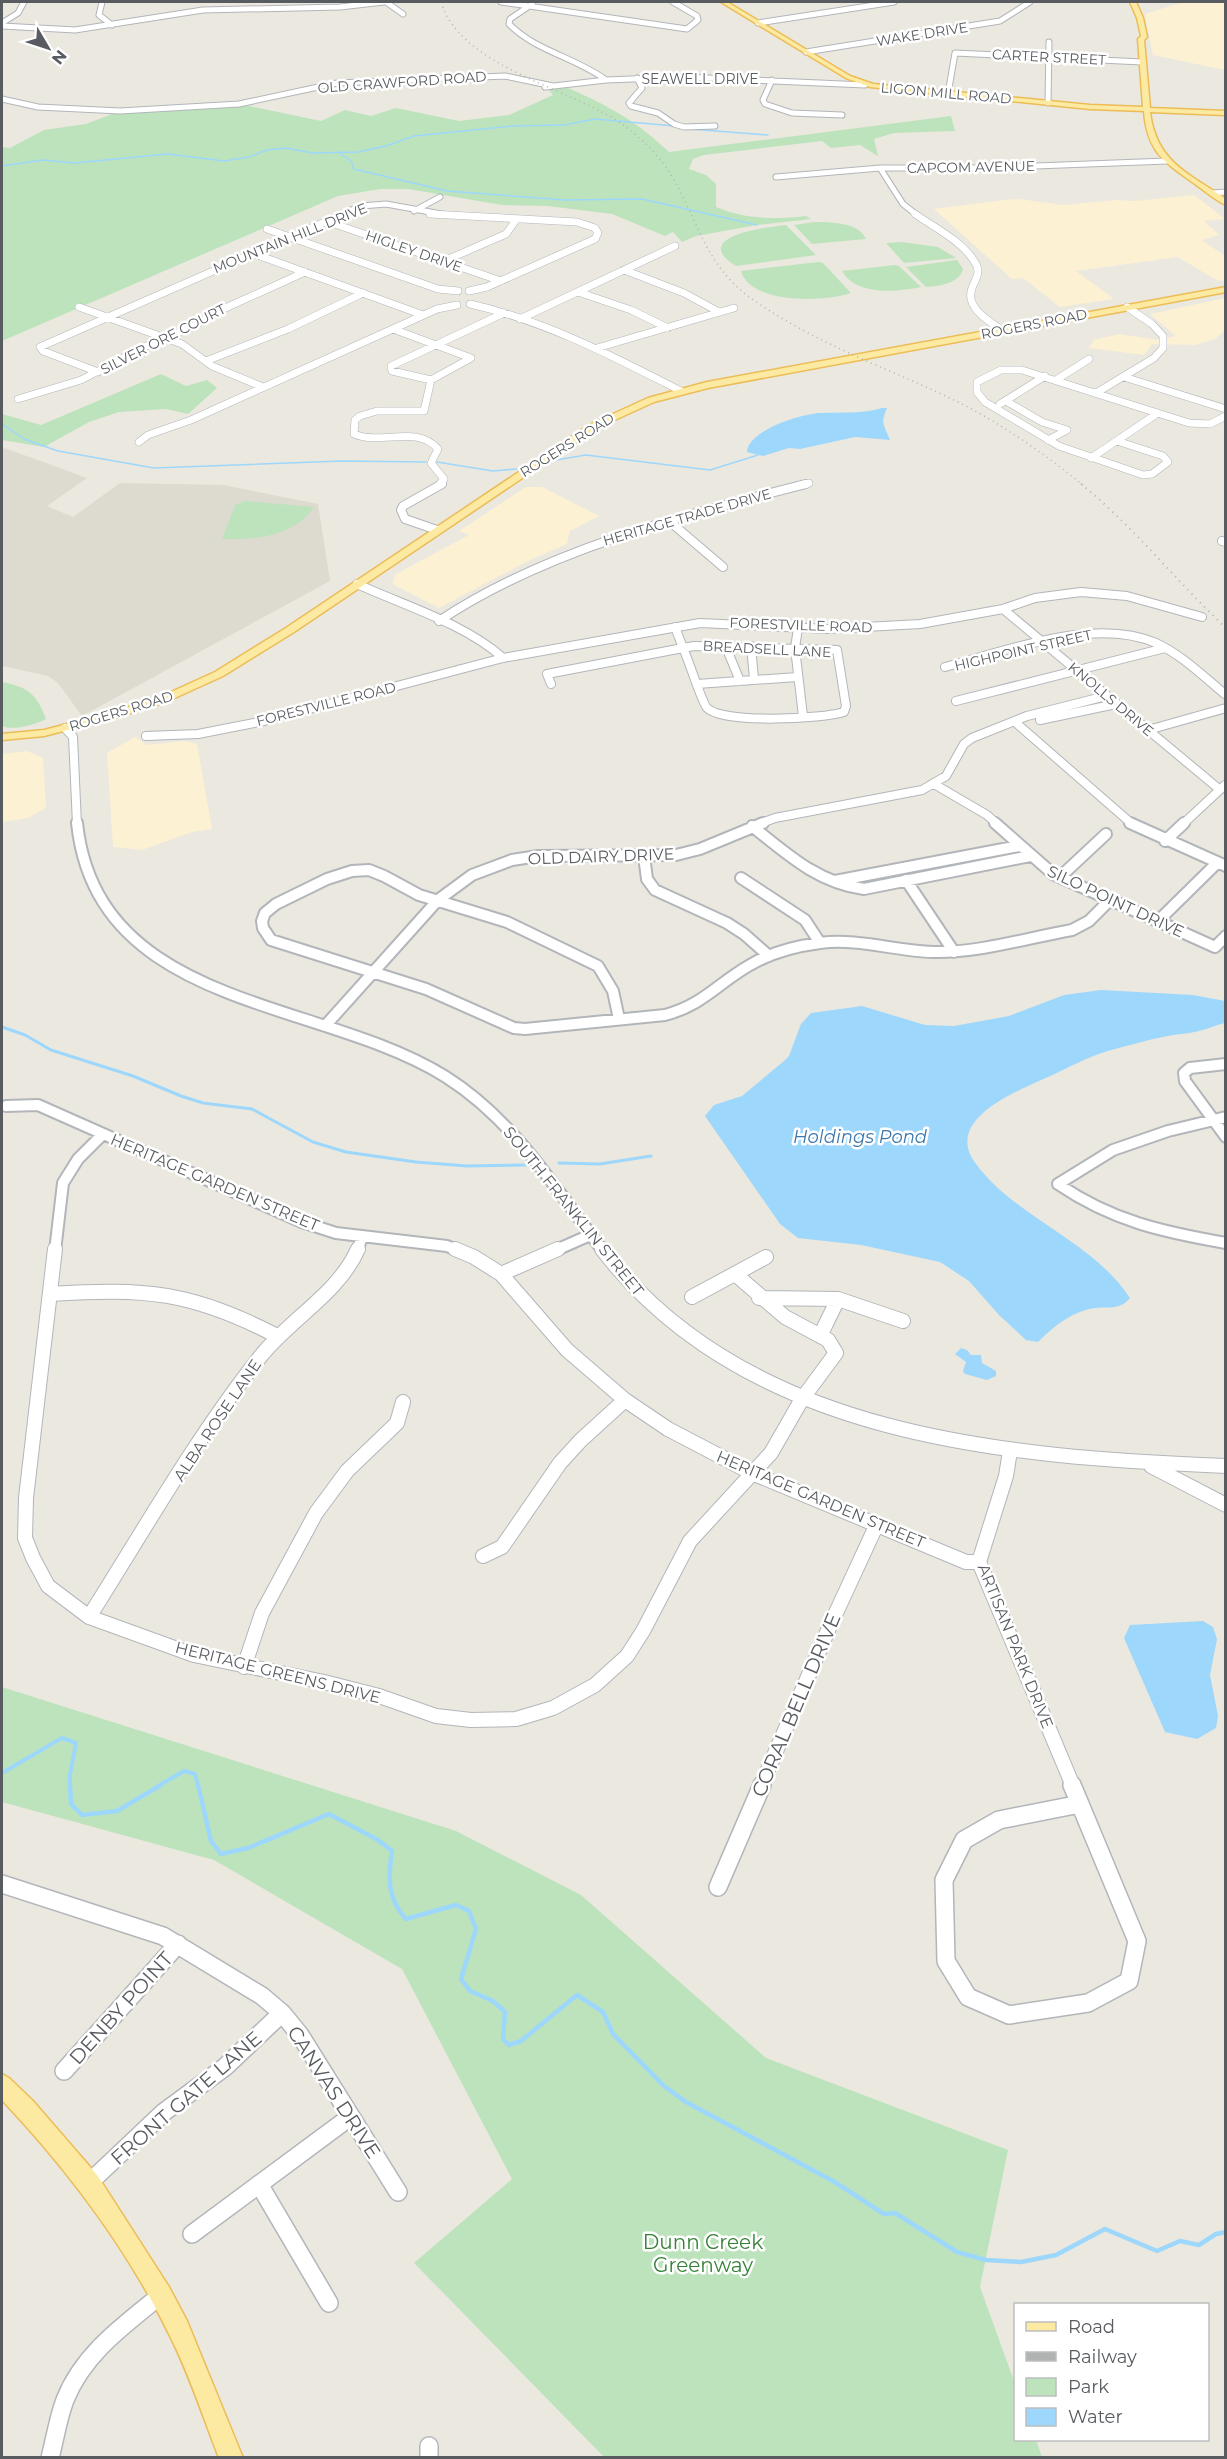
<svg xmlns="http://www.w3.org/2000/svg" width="1227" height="2459" font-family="Montserrat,sans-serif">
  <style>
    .commercial { fill: #fcf1d3 }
    .education { fill: #dddad0 }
    .green { fill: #bde3bc }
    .water { fill: #9ed7fc }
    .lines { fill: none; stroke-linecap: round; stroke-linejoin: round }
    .stream-far3 { stroke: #9ed7fc; stroke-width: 1.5 }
    .stream-far2 { stroke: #9ed7fc; stroke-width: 3 }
    .stream-far1 { stroke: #9ed7fc; stroke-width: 4 }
    .stream { stroke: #9ed7fc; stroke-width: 4.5 }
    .minor-far5-casing { stroke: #b2b6ba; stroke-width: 7 }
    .minor-far4-casing { stroke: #b2b6ba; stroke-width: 8 }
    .minor-far3-casing { stroke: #b2b6ba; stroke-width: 10 }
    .minor-far2-casing { stroke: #b2b6ba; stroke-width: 14 }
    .minor-far1-casing { stroke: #b2b6ba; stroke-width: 16 }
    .minor-casing { stroke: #b2b6ba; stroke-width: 20 }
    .major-casing { stroke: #ecbc57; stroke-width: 3 }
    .minor-far5 { stroke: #fff; stroke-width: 5 }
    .minor-far4 { stroke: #fff; stroke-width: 7 }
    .minor-far3 { stroke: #fff; stroke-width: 8 }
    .minor-far2 { stroke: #fff; stroke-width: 10 }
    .minor-far1 { stroke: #fff; stroke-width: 14 }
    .minor { stroke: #fff; stroke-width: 17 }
    .major { fill: #fceaa3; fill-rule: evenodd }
    .rail-far1 { stroke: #b1b2b2; stroke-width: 1.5; stroke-dasharray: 1 4; stroke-linecap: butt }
    .rail { stroke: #b1b2b2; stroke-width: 2; stroke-dasharray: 1 5; stroke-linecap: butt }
    .labels { text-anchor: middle; stroke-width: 5; stroke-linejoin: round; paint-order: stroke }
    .far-street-label { font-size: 14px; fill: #585c60; stroke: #fff }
    .street-label { font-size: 16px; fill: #585c60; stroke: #fff }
    .water-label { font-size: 18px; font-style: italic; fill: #3e78ac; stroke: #fff }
    .near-street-label { font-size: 20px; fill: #585c60; stroke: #fff }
    .near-park-label { font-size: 20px; fill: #368137; stroke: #fff }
  </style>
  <rect width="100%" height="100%" fill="#ebe8df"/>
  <path class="commercial" d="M1183,2H1225V70L1153,55L1145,14Z
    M1194,195L1225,219L1204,221L1219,235L1202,240L1225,256V280L1218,281L1178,257L1076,271L1114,299L1060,307L1023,278L1012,279L934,209L1004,200L1019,199L1063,205L1117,200L1135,201Z
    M1225,298V330L1215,339L1195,345L1152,344L1144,355L1089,348L1094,340L1119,334L1158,340L1176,336L1150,314Z
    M526,487H542L599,516L570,531L567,544L532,559L439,608L392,584L396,574L469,535L459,531Z
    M135,737L147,745L184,741L197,744L212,829L192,832L142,850L113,847L107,753Z
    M27,751L43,758L46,808L28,818L2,822V754Z"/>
  <path class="education" d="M2,447L87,478L47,506L73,517L120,483L223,485L318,504L330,581L82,716L58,683L48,676L2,666Z"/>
  <path class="green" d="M564,86C608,106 633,118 669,152L951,116L955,131L894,133L874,139L878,156L860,145L831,148L822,141L704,155L693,159L689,169L706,175L716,184V207C744,219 775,220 806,216L811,219L757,225L696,236L682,242L673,232L665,236L612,214L548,206L502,205L408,189H380L338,196L2,341V147L10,148L44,130L86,124L120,111L239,104L321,121L345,110L371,116L396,108L459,121L509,115L553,95L548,89Z
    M814,222C830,222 859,222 866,239L812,244L794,225Z
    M786,225L816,255L736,266C688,236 769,227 786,225Z
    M902,242L938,247L956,258L904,263L886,243Z
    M957,260L963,269C959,284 939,286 926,287L906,267Z
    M818,262L823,263L851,293C825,302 751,305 741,271Z
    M895,265L899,266L921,287C897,292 856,296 842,271Z
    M161,374L186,386L207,380L217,388L188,414L166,409L119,412L89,422L44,447L2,440V414L41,425Z
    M245,501L314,507C294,537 254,540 222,539L235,505Z
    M2,682C28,687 37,694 46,719C35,725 13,731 2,726Z
    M2,1687L456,1831L581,1895L766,2058L1008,2150L980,2287L1015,2384L1016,2440H1036L1042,2457H604L414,2263L512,2179L402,1969L214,1860L2,1802Z"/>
  <path class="water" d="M882,408H887C880,423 884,425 890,440L855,437L800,449L789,448L763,456L747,452C748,430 803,413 822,413C843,412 861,414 882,408Z
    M1101,990L1193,995L1225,1001V1023C1216,1025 1208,1029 1199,1031C1188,1034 1175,1034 1163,1037C1147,1040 1131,1045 1115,1049C1091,1055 1070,1067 1048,1077C1018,1091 942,1119 976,1164C1017,1219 1092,1240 1130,1298C1118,1313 1103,1304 1086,1310C1067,1315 1051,1329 1038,1342L1026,1340L999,1315L969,1281L940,1262L861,1245L798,1238L780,1224L705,1116L714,1105L742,1096L784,1061L789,1056L801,1024L811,1013L862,1006L925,1025L954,1026L1009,1016L1064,995Z
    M961,1348L967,1350L971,1355H981L982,1363L996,1371V1376L987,1380L965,1374L963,1371L966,1362L955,1354Z
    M1203,1621L1213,1627L1217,1639L1210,1675L1218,1716L1216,1728L1197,1739L1165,1732L1124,1638L1130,1625Z"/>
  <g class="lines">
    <path class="stream-far3" d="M690,129L768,135
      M338,152L351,161L354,169L447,191L565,200L642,199L757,225
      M2,166L43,160L74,163L167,154L224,161L249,157L267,150L286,148L312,153L358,152L386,146L414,136L512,126L564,125L595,119L675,126
      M2,424L24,439L58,451L154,468L342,461L426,462
      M437,462L493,471L526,468
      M544,462L586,455L710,470L758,455"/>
    <path class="stream-far2" d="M2,1027L25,1035L51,1050L133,1076L181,1096L203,1103L252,1109L313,1142L346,1152L416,1162L467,1166L526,1165
      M559,1163L600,1164L651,1156"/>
    <path class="stream-far1" d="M2,1773L62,1738L76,1743L70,1775V1786
      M158,1786L184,1771L195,1774L198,1786"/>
    <path class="stream" d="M70,1785L71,1804L82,1815L117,1811L161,1785
      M198,1785L211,1841L221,1854L248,1848L329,1814L378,1840L392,1851C388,1877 387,1899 406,1919L456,1905L469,1911L476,1929L461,1979L470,1991L493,2001L505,2012L503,2039L509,2045L521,2041L577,1995L603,2012L613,2034L664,2086L686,2102L833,2181L884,2214L895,2213L957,2252L986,2260L1021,2262L1056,2255L1105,2229L1157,2251L1180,2241L1199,2245L1216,2234L1226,2232"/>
    <defs>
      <path id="minor-far5" d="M102,2L99,15L112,25
        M386,2L403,14
        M501,2L687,29L698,20L697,16L673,2
        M532,4L510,19L509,24C537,52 575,57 606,80
        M2,23L18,13L24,2
        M758,23L894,2
        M2,26L75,30L203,10L340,7L384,2
        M806,52L1000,21L1030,2
        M637,78L642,88L629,103L631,106L658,113L674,124L684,127L715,126
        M772,80L763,100L765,104L792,113L842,115
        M545,87L606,80L685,77L865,85
        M948,94L955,53L1142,62
        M2,99L38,107L120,111L239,104L337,83L505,76L553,86
        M1048,103L1049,42
        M880,168L903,204L917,215
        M776,177L880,168H984L1167,161
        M1212,193L1226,192
        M414,211L440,197
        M339,215L361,206L386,204L447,215"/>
      <path id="minor-far4" d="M430,214L577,222L595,228L598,233L595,239L487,287L469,291
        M915,214C935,228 964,242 976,264C983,277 968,285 971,299C974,313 992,323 1003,331
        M326,221L501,281
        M267,229L438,289L458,291
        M252,253L423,315
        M444,261L506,234L516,220
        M624,270L684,293L719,312
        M578,292L631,310L668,328
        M470,304C546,321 612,356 681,391
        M79,307L182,344L212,366L263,387
        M520,319L675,246
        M393,329L471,358L431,380L424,411H377L360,416L355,420L354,434C382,446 416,424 438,449L431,463L444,479L439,485
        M597,348L734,308
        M206,361L288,329L363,293
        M98,372L43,351L40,347L343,214
        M1124,377L1226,409
        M431,380L392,371L391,366L504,313
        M1056,380L1089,359
        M1096,393L1154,358L1163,348V336L1152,324L1127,307
        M18,399L81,380L144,347L192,327L221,310L305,272
        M1006,401L1042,422L1067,430L1048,440
        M1000,404L1045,376
        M1117,441L1163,456L1168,462L1152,474L1143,475L1059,446L985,402L977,392V382L1001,370H1022L1189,423L1210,424L1226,416
        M139,442L148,435L191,420L437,309L457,305
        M1091,458L1158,413
        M800,485L809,483"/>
      <path id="minor-far3" d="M668,520L723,567
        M437,530L405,519L401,510L403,506L442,484
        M1222,541L1226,542
        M357,584C403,605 466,624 503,658
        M1003,609L1219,789
        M439,621C545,550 684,515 806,484
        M675,627L683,648
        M798,628L795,648L803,716
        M694,646L837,650L846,706L844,712C823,719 723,724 707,708C702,703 688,658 683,648Z
        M751,646L754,679
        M728,652L740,681
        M945,667C1006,651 1095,616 1156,643C1182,655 1204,677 1226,695
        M551,684L547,674L683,648
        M697,684L797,677
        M956,701L1165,648
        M1040,720L1116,704
        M1015,722L1132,824
        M65,728L73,737L77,824
        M1148,730L1226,708
        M146,736L198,734L264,721L503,658L700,623L829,629L920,624L1003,609L1035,598L1081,592L1127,596L1202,617
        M934,784L987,815L997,824
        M759,824L775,818L922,790L946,776L964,744L972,738L1027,716L1106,696
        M1183,824L1225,785"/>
      <path id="minor-far2" d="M77,823C97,1010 321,998 446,1077C514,1120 555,1188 603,1251
        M995,823L1053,874L1215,947L1226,936
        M1130,823L1226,866
        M752,826C787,854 818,883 864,889L1030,856
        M1165,841L1184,823
        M644,856L647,879L655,890L727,923L744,934L769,956
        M1060,877L1106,834
        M741,878L805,920L820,943
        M906,880L954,952
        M835,881L1019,846
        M1158,921L1217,863
        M619,1019L613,991L598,966L507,922L419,895L384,876L369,870L352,871L327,879L276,904L265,913L262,921L263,928L271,940L426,989L514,1028L525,1029L665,1015C703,1005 718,983 750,965C770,953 797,946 820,943C858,938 895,951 933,952C979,953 1027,938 1072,930L1089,921L1110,900
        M325,1026L438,900L472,875L512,860L538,856L676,855L700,849L763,823
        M1226,1064L1190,1068L1184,1073L1185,1081L1226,1137
        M6,1106L38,1105L302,1222L336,1233L447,1246L459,1251
        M1226,1117L1168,1131L1113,1150L1058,1184C1112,1221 1163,1232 1226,1243
        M55,1251L63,1183L78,1159L103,1134
        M357,1251L362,1237
        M554,1251L590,1235"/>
      <path id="minor-far1" d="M55,1249L26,1498L25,1538L33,1558L48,1586L89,1617L194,1655L324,1682L379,1696L436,1716L471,1720L516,1719L553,1708L595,1685L627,1656L643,1631L690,1541L771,1453L802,1399L836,1353L828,1340L785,1317L735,1274
        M455,1249L474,1257L501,1274L567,1350L625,1400L668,1429L752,1473L966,1562H979
        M602,1249C746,1438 1008,1457 1226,1466
        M501,1274L558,1249
        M50,1294C145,1288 191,1291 277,1336
        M692,1297L766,1257
        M759,1298L838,1299L903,1321
        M820,1336L838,1299
        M1010,1451L1006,1476L979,1562L1073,1786
        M1151,1466L1226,1505
        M483,1556L502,1547L560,1463L581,1440L625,1400
        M89,1617C144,1530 196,1438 260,1357C290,1319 338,1294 358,1249
        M244,1667L262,1613L316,1513L347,1471L397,1423L403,1402
        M761,1786L829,1628L877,1524"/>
      <path id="minor" d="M1072,1785L1080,1804
        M1080,1804L1137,1941L1129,1981L1088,2003L1009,2015L968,1997L946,1961L944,1880L964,1840L999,1820Z
        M2,1884L163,1936L262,1996L282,2013L300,2035L398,2192
        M718,1887L762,1785
        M64,2071L178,1944
        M89,2183L164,2112L225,2067L282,2013
        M259,2184L329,2303
        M192,2234L350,2117
        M429,2446V2458
        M50,2458C55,2439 58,2418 65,2400C83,2354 124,2325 161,2295"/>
      <path id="major" d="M721,2H727L850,76L873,84L1090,105L1143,107L1138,39L1141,36L1137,18L1130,2H1136L1143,18L1147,37L1144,40L1150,108L1226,111V115L1150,112C1156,162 1188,173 1226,199V205C1215,200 1205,191 1195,184C1164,162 1147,152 1144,111L1090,109L870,87L846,78Z
        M1226,287V292L708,388L654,402L595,429L294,632L223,676L168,701L118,717L44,736L2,740V734L44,730L110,713L160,697L215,672L286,628L589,425L648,398L707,382Z
        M2,2074L9,2078L33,2101L97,2175L169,2287L187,2321L243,2458H219C203,2417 189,2373 169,2334C127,2248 67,2169 2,2100Z"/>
    </defs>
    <use href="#minor-far5" class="minor-far5-casing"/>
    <use href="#minor-far4" class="minor-far4-casing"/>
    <use href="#minor-far3" class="minor-far3-casing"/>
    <use href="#minor-far2" class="minor-far2-casing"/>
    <use href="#minor-far1" class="minor-far1-casing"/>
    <use href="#minor" class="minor-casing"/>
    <use href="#major" class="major-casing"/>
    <use href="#minor-far5" class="minor-far5"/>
    <use href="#minor-far4" class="minor-far4"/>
    <use href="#minor-far3" class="minor-far3"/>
    <use href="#minor-far2" class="minor-far2"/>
    <use href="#minor-far1" class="minor-far1"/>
    <use href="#minor" class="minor"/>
    <use href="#major" class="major"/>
    <path class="rail-far1" d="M441,2C461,68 572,88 625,126C642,139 660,156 671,175C698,219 704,263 748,296C811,342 885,367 954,400C1001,423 1043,453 1083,485"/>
    <path class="rail" d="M1081,484C1134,527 1176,581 1226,628"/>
  </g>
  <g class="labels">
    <g class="far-street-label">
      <text transform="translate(922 34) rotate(-9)" y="5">WAKE DRIVE</text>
      <text transform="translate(1049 57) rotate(3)" y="5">CARTER STREET</text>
      <text x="700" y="84">SEAWELL DRIVE</text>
      <text transform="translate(402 82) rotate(-4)" y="5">OLD CRAWFORD ROAD</text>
      <text transform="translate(946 93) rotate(5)" y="5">LIGON MILL ROAD</text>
      <text transform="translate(971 167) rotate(-1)" y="5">CAPCOM AVENUE</text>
      <text transform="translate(290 238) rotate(-22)" y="5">MOUNTAIN HILL DRIVE</text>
      <text transform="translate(414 251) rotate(19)" y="5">HIGLEY DRIVE</text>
      <text transform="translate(1034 324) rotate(-11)" y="5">ROGERS ROAD</text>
      <text transform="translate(163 339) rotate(-27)" y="5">SILVER ORE COURT</text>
      <text transform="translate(567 445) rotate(-32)" y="5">ROGERS ROAD</text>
      <text transform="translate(687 517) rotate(-16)" y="5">HERITAGE TRADE DRIVE</text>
      <text transform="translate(801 625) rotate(2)" y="5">FORESTVILLE ROAD</text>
      <text transform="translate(767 649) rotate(3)" y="5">BREADSELL LANE</text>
      <text transform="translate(1023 650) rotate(-13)" y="5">HIGHPOINT STREET</text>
      <text transform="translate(1111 699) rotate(40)" y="5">KNOLLS DRIVE</text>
      <text transform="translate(326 704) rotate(-14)" y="5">FORESTVILLE ROAD</text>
      <text transform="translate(121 711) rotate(-17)" y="5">ROGERS ROAD</text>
    </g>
    <g class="street-label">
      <text transform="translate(601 856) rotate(-2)" y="6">OLD DAIRY DRIVE</text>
      <text transform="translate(1116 901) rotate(25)" y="6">SILO POINT DRIVE</text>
      <text transform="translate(215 1182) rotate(23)" y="6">HERITAGE GARDEN STREET</text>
      <text transform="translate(574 1211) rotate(51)" y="6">SOUTH FRANKLIN STREET</text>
      <text transform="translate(217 1420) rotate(-56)" y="6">ALBA ROSE LANE</text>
      <text transform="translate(821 1499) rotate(23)" y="6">HERITAGE GARDEN STREET</text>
      <text transform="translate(1016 1646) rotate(68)" y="6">ARTISAN PARK DRIVE</text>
      <text transform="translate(278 1672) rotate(14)" y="6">HERITAGE GREENS DRIVE</text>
    </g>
    <g class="water-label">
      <text x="860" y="1143">Holdings Pond</text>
    </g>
    <g class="near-street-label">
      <text transform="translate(796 1705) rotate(-67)" y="7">CORAL BELL DRIVE</text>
      <text transform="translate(121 2008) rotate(-48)" y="7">DENBY POINT</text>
      <text transform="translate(334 2092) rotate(57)" y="7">CANVAS DRIVE</text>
      <text transform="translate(186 2098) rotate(-41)" y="7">FRONT GATE LANE</text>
    </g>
    <g class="near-park-label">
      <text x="703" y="2249">Dunn Creek<tspan x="703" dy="23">Greenway</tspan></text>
    </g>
  </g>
  <rect width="1227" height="2459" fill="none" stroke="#585c60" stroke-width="6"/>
  <rect x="1014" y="2303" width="195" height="138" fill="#ffffff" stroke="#bcbebf" stroke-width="1.5"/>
  <rect x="1026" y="2322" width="30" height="9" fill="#fceaa3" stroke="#bcbebf" stroke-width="1.5"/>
  <text x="1068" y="2333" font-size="18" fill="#585c60">Road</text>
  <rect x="1026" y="2352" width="30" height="9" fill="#b1b2b2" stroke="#bcbebf" stroke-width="1.5"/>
  <text x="1068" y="2363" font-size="18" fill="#585c60">Railway</text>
  <rect x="1026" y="2378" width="30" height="18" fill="#bde3bc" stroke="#bcbebf" stroke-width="1.5"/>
  <text x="1068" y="2393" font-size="18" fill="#585c60">Park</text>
  <rect x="1026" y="2408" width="30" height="18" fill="#9ed7fc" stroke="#bcbebf" stroke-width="1.5"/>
  <text x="1068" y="2423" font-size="18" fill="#585c60">Water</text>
  <g transform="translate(48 48) rotate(129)" stroke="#ffffff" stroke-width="4.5" paint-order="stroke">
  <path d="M0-4.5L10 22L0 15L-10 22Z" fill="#585c60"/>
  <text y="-9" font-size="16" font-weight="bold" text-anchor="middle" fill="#585c60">N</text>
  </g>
</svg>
